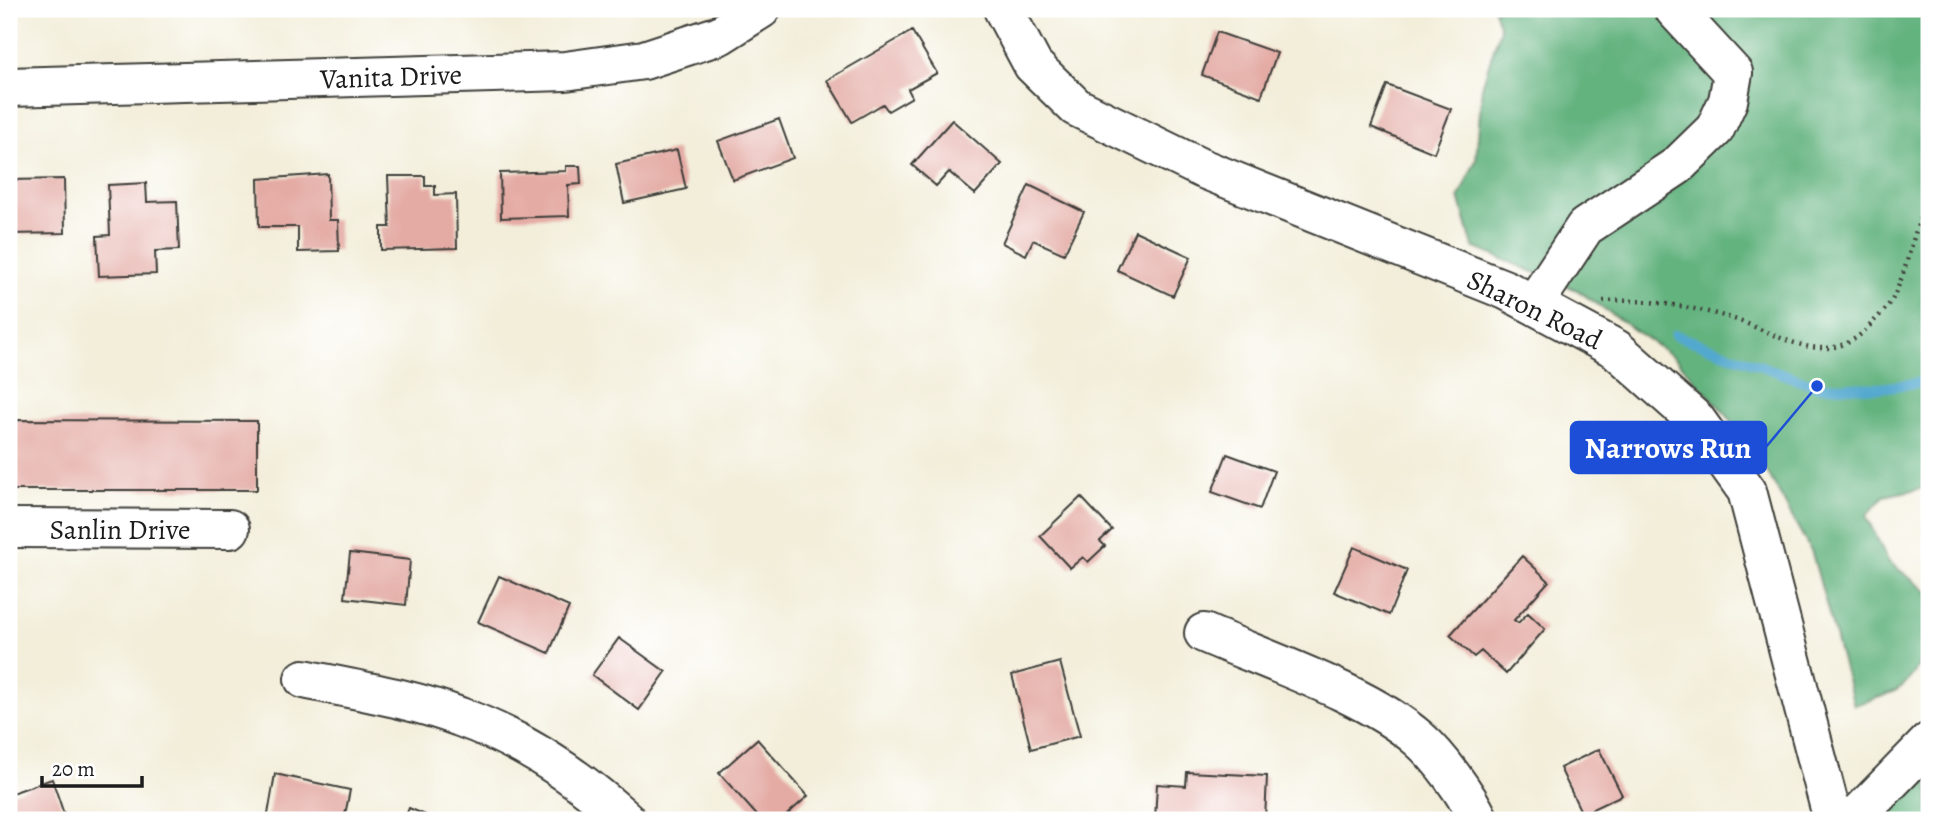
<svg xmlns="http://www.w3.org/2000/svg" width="1938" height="829" font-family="Alegreya,serif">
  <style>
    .forest { fill: #63b37f; stroke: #40684e; stroke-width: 2 }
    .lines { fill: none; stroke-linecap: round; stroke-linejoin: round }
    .stream { stroke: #53a8cf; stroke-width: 10 }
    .building { fill: #e4aba4 }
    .minor-casing { stroke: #3c3c38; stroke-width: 42 }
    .path { stroke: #3c3c38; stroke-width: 4.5; stroke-dasharray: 2 5; stroke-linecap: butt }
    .minor { stroke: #fff; stroke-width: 38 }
    .labels { text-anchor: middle; stroke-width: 5; stroke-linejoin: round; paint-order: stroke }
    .street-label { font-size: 28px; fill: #1c1c1c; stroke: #fff }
    .leader { fill: none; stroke: #1d4ed8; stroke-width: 2.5 }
    .callout-dot { fill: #1d4ed8; stroke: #fff; stroke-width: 2.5 }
    .callout { fill: #1d4ed8; stroke: #1d4ed8; stroke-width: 2.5 }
    .callout-label { font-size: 30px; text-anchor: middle; font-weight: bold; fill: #fff }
  </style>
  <rect width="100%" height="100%" fill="#fff"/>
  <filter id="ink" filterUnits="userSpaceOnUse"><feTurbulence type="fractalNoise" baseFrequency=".0143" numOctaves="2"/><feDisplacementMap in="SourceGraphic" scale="14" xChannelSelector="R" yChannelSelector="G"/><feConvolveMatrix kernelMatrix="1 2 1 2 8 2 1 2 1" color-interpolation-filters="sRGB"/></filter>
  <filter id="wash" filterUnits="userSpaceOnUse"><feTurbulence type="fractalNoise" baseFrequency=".00686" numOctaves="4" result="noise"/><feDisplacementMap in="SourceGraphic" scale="28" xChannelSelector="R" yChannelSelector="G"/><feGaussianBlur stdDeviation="1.57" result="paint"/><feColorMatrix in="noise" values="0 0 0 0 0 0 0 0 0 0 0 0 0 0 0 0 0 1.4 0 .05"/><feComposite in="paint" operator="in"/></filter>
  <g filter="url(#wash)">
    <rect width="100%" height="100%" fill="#f3eeda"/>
    <path class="forest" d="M1494,9H1929V487L1884,496L1866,516L1888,561L1929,593C1929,627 1929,671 1895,691C1883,697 1867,701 1854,705L1812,553L1751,442L1676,359L1577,290L1473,247L1459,197L1476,160L1482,87L1500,29Z
      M1929,761V820H1883L1878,802Z"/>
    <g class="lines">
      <path class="stream" d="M1675,335L1817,386L1880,388L1923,382L1929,366"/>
    </g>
    <g id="blocks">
      <path class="building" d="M912,31L937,73L908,89L912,97L888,111L883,104L852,122L827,80Z
        M1217,32L1277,53L1261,97L1202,75Z
        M1387,85L1451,109L1434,153L1371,127Z
        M779,119L793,158L733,180L718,141Z
        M952,120L1002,164L975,194L949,172L936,186L912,165Z
        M677,150L686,189L624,203L616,164Z
        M566,166H580L581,184L568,185L569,216L501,218L500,173L566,171Z
        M328,174L329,220H338L339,251L298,252V227H259L258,179Z
        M388,176H425V186H435V195L456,194L457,248L381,250V227H390Z
        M64,179L65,233L9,234V180Z
        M146,183L147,202L177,201L179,250L155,251L156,274L99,276L97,236L110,235L108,185Z
        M1029,185L1084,212L1064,254L1033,240L1026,255L1002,243Z
        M1135,231L1191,257L1173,296L1117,270Z
        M9,420L257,421V490H9Z
        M1227,454L1274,471L1260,509L1212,492Z
        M1081,497L1112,530L1100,541L1105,546L1088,562L1083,557L1070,568L1040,536Z
        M1354,547L1407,570L1389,615L1334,592Z
        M350,553L410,560L406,605L345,598Z
        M1522,556L1549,581L1514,620L1518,623L1528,613L1545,629L1506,674L1481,651L1474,657L1450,635Z
        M499,576L569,607L549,653L478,622Z
        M619,638L666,672L639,710L592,675Z
        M1060,662L1080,736L1031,749L1012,675Z
        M757,739L808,796L781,820H761L719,773Z
        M1599,749L1622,795L1582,814L1560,768Z
        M1187,772L1267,776L1265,820H1155L1157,784L1186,786Z
        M275,774L350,790L344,820H267Z
        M52,779L66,820H9V794Z
        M409,808L437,820H404Z"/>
    </g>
  </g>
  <g filter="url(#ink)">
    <use href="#blocks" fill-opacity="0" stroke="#3c3c38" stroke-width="2"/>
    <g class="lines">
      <defs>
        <path id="minor" d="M1003,9L1033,65L1076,107L1201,168L1506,290L1616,349L1696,420L1747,491L1833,820
          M9,87L565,71L644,60L720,35L761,9
          M1534,304L1585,227L1677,166L1715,129L1728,101L1733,73L1674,9
          M9,528L230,529
          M1204,633C1268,661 1368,694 1419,739C1440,757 1467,795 1479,820
          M304,679C356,690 410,698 460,717C522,739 577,776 626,820
          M1853,820L1929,742"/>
      </defs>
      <use href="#minor" class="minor-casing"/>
      <path class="path" d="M1603,301C1644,299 1683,305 1724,316C1777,330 1827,377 1873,322C1880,315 1889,306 1893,298C1909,266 1913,229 1929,197"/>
      <use href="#minor" class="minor"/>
    </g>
  </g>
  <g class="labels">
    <g class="street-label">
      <text transform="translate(391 76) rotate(-2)" y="10">Vanita Drive</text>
      <text transform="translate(1535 309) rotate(26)" y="10">Sharon Road</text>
      <text x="120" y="539">Sanlin Drive</text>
    </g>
  </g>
  <path class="leader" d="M1817 386L1766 447"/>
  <circle class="callout-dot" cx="1817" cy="386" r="7"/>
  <rect class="callout" x="1571" y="422" width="195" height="51" rx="7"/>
  <g class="callout-label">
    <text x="1668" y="458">Narrows Run</text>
  </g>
  <rect width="1938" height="829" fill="none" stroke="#fff" stroke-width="35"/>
  <path d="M42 776v10h100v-10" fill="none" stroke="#1c1c1c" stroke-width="3.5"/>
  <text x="52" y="776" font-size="21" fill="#1c1c1c" stroke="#ffffff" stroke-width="5" paint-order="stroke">20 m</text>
</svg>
